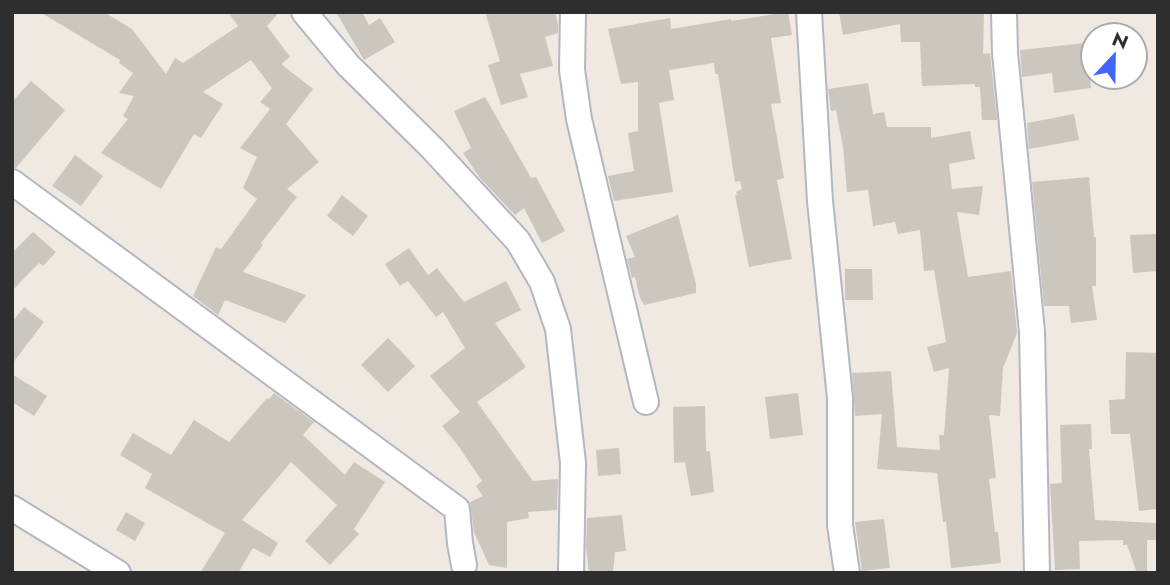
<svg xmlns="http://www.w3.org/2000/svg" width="1170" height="585" font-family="Jost,sans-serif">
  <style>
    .building { fill: #cbc7bf }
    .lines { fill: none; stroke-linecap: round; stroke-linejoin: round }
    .minor-casing { stroke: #b4b7c1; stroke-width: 28 }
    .minor { stroke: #fff; stroke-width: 24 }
  </style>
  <rect width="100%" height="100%" fill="#efe9e1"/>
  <path class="building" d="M40,12H104L132,29L166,74L175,58L183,63L238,26L228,12H279L267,26L290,57L281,64L313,89L286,124L319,162L287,189L297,197L261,243L263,245L243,272L306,295L285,323L225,300L218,315L193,296L216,247L221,249L257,199L243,188L257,157L240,148L270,109L260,102L272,88L251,60L203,92L223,104L201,138L194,134L161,189L101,153L128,119L123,116L134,96L119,93L133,73L119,63L120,60Z
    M336,12H362L369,25L380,18L395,42L364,60Z
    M485,12H555L558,24V33L545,37L553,66L520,74L528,97L501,105L488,65L500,61Z
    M788,12L792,35L771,38L781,103L771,104L784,178L777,180L792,259L749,267L735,195H737L736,192L742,189L740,181L735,182L718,74H715L714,63L669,70L674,100L659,103L673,192L614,201L608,176L634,171L628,133L638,131V82L621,84L608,29L670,18L671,29L731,19V21Z
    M839,12H984L983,54L990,53L997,120H982L980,87H975V84L922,86L920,42H901L900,24L843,35Z
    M1086,43L1091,88L1054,93L1052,73L1022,77L1020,50Z
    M31,81L65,110L16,168L12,167V102Z
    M868,83L873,114L884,112L887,127H931V138L970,131L975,159L949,164L952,189L983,186L979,215L957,212L968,277L1011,271L1017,333L1003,368L1000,416L989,415L996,478L989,479L995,532H998L1001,563L951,568L946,522H943L937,473L877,469L882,414L855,416L852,373L891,371L897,447L940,450L939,435H944L949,368L934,372L927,347L946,342L934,270L924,271L920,230L898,234L895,222L873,226L868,190L847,192L843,147L836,110L831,111L828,89Z
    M485,97L531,178L536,177L565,231L542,243L524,208L515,215L480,178L463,153L471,148L454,111Z
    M1074,114L1079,140L1029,149L1027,123Z
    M75,155L103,176L81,206L52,186Z
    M1089,177L1094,237H1096V286H1092L1097,320L1071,323L1069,306H1044L1032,182Z
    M342,195L368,216L353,236L327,216Z
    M678,215L696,284V293L644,305L640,298L635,277L632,278L627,259L635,257L626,236Z
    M33,232L56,252L43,266L39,263L12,291V253Z
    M1156,234L1158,271L1133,273L1130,235Z
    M409,248L428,275L437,268L464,302L506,281L521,310L495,323L526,367L477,402L533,481L558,479L557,510L528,512L529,518L507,522V568L489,565L474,532L470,502L483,496L476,486L482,481L457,444L442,426L460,412L430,376L465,348L443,312L436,317L408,281L400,286L385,264Z
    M845,269H872L873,300H845Z
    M24,307L44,322L12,364V322Z
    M388,338L415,366L388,392L361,365Z
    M1126,352L1158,353V509L1139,511L1130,434H1111L1109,400L1125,399Z
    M12,374L47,396L34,416L12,402Z
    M274,393L314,422L303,435L345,475L354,462L385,482L354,529L359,534L330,565L305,541L337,505L291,462L242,520L278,543L270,557L253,548L238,573H200L225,533L145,488L152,474L120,455L133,433L171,455L194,420L229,442L267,398L269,399Z
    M798,393L803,435L770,439L765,397Z
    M705,406L706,451H710L714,492L691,496L685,462L674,463L673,407Z
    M1091,424L1092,449H1089L1095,520L1157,523V540H1147V573H1137L1127,545H1123V540L1079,541L1080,569L1055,570L1050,484L1062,483L1060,425Z
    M619,448L621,474L598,476L596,450Z
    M126,512L145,523L135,541L116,530Z
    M622,515L626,551L615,552L613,573H589L586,547L587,518Z
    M884,519L890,568L862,571L855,522Z"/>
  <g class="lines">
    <defs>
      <path id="minor" d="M304,12L348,65L432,148L518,241L542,282L558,329L573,463L571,573
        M573,12L572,70L579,119L646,402
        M809,12L820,201L840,398V525L847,573
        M1004,12L1005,53L1032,332L1037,573
        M12,182L457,509L460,543L464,565
        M12,508L118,573"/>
    </defs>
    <use href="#minor" class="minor-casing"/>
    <use href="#minor" class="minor"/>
  </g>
  <rect width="1170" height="585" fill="none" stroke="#2e2e2e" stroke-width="28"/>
  <g transform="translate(1114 56) rotate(22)"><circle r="33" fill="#ffffff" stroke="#ababab" stroke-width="2"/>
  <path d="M0-5L12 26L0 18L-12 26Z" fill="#4264fb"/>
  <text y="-10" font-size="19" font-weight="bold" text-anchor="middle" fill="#2e2e2e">N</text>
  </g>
</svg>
